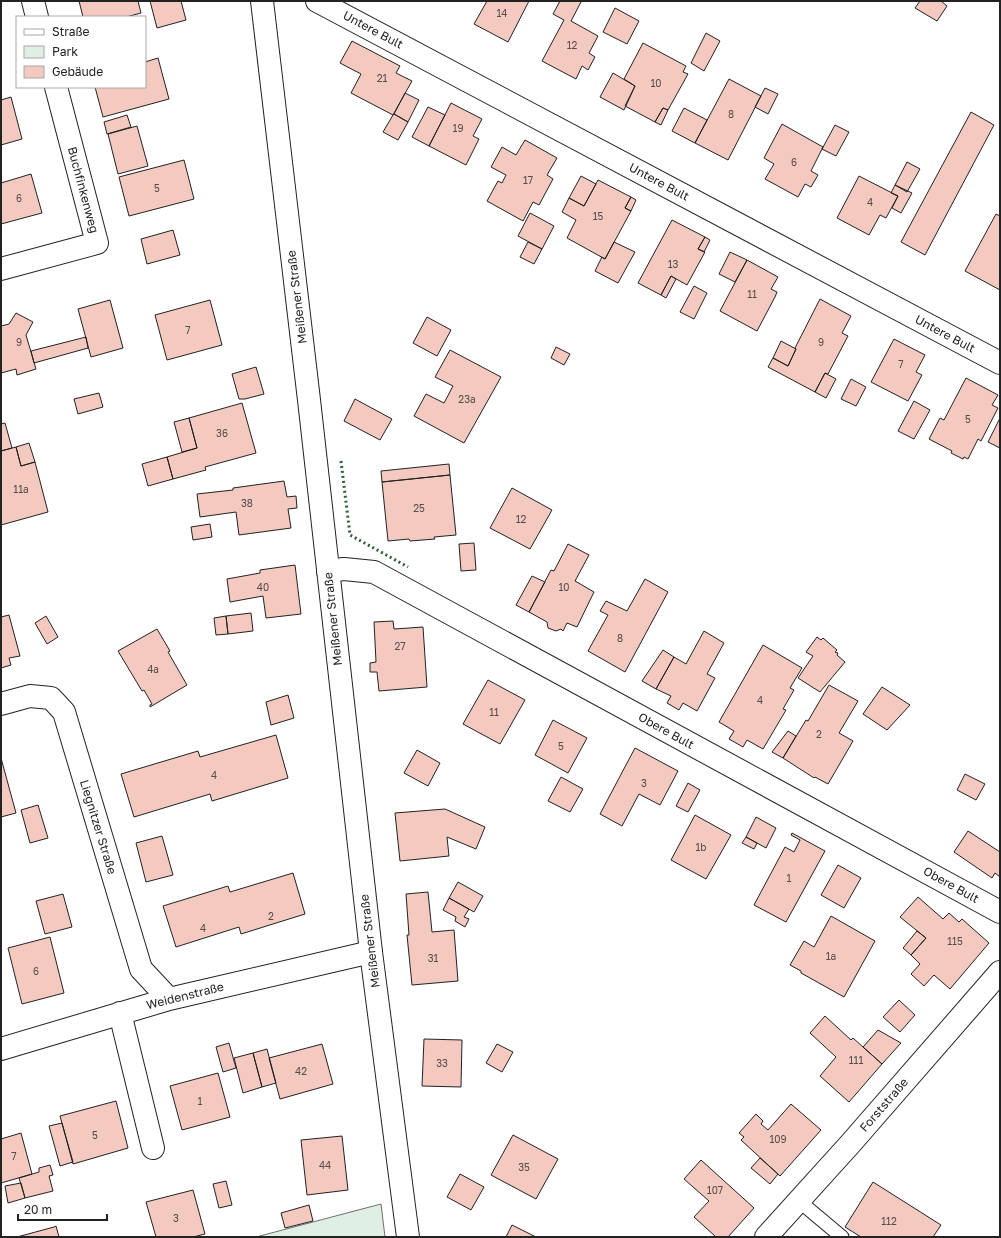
<svg xmlns="http://www.w3.org/2000/svg" width="1001" height="1238" font-family="'Golos Text',sans-serif">
  <style>
    .green { fill: #e0efe3; stroke: #6f6f6f }
    .building { fill: #f3c9c0; stroke: #222 }
    .lines { fill: none; stroke-linecap: round; stroke-linejoin: round }
    .lane-casing { stroke: #222; stroke-width: 15 }
    .street-casing { stroke: #222; stroke-width: 24 }
    .secondary-casing { stroke: #222; stroke-width: 24 }
    .lane { stroke: #fff; stroke-width: 13 }
    .street { stroke: #fff; stroke-width: 22 }
    .secondary { stroke: #fff; stroke-width: 22 }
    .hedge { stroke: #2f5e38; stroke-width: 3; stroke-dasharray: 2 3; stroke-linecap: butt }
    .labels { text-anchor: middle; stroke-width: 3; stroke-linejoin: round; paint-order: stroke }
    .number-label { font-size: 10px; fill: #564c4a }
    .street-label { font-size: 12px; fill: #222; stroke: #fff }
  </style>
  <rect width="100%" height="100%" fill="#fff"/>
  <path class="green" d="M381,1204L385,1237H256Z"/>
  <path class="building" d="M79,1H138L141,13L126,17H83Z
    M150,1H181L186,20L157,28Z
    M487,1H529L508,42L474,24Z
    M560,1H578L581,2L571,21L598,36L589,53L595,57L588,70L582,66L576,79L542,61L564,20L553,14Z
    M920,1H941L947,6L937,21L915,8Z
    M615,8L639,21L627,44L603,32Z
    M706,33L720,41L704,71L691,63Z
    M352,41L400,66L396,73L412,81L393,115L351,93L361,74L340,63Z
    M643,43L686,66L683,72L688,74L668,110L663,108L655,122L625,106L635,86L624,79Z
    M158,58L169,99L103,117L95,87H145V62Z
    M613,73L635,86L624,110L600,97Z
    M729,79L761,96L728,160L695,143Z
    M765,88L778,94L768,114L755,107Z
    M405,93L419,100L408,122L394,114Z
    M11,97L22,139L1,145V100Z
    M451,103L482,119L473,136L479,139L466,165L429,146Z
    M428,107L445,115L429,146L412,137Z
    M663,108L668,110L661,125L655,122Z
    M684,108L707,120L695,143L672,131Z
    M971,112L994,125L925,255L901,242Z
    M394,114L408,122L398,140L383,132L393,115Z
    M127,115L131,127L107,134L104,122Z
    M782,124L823,147L811,171L818,175L811,187L805,184L798,197L765,179L774,164L764,158Z
    M835,125L849,132L836,156L822,149Z
    M137,126L148,166L118,174L108,134Z
    M525,140L557,158L547,175L553,179L539,205L533,202L523,221L487,201L498,181L502,183L506,175L491,167L502,147L516,155Z
    M184,160L194,199L129,216L119,177Z
    M907,162L920,169L907,192L895,185Z
    M31,174L42,213L1,224V183Z
    M581,176L596,184L584,206L569,198Z
    M859,176L898,196L886,218L880,215L869,235L837,218Z
    M598,180L631,197L625,208L631,211L605,259L567,238L576,220L562,212L569,198L584,206Z
    M895,185L912,193L901,213L892,208L898,196L891,193Z
    M631,197L636,200L631,211L625,208Z
    M530,213L554,226L542,249L518,236Z
    M996,214L1000,216V290L965,271Z
    M672,220L705,237L698,249L705,252L687,285L671,276L661,295L638,283Z
    M173,230L180,255L147,264L141,239Z
    M705,237L710,240L704,252L698,249Z
    M528,242L542,249L534,264L520,257Z
    M614,242L635,252L618,283L595,271L602,257L605,259Z
    M730,252L747,260L735,282L719,274Z
    M747,260L778,277L771,289L777,292L775,297L757,331L720,311Z
    M671,276L676,279L666,298L661,295Z
    M694,286L707,293L694,319L680,312Z
    M820,299L851,316L842,333L848,336L828,374L825,373L815,392L768,367L773,358L788,366L796,349L795,348Z
    M110,300L123,348L91,357L78,309Z
    M210,300L222,345L167,360L155,315Z
    M16,313L33,322L26,335L36,369L17,375L16,369L1,373V326L9,324Z
    M427,317L451,330L437,356L413,343Z
    M86,337L88,348L34,363L31,351Z
    M894,339L925,355L916,372L922,375L908,401L871,382Z
    M781,341L796,349L788,366L773,358Z
    M556,347L570,354L564,365L551,358Z
    M450,350L501,377L464,443L414,416L426,394L444,403L453,386L435,377Z
    M256,367L264,394L245,399H239L232,374Z
    M825,373L836,379L826,398L815,392Z
    M966,378L998,395L992,405L998,408L981,441L978,439L968,459L964,457L963,459L951,453L952,451L929,439L940,418L944,420Z
    M851,379L866,387L856,406L841,399Z
    M99,393L103,407L78,414L74,399Z
    M355,399L392,419L380,440L344,421Z
    M914,401L930,410L914,439L898,431Z
    M242,403L256,453L205,467L206,470L173,479L167,457L197,448L189,418Z
    M189,418L197,448L182,452L174,422Z
    M1000,418V448L988,442Z
    M5,423L12,448L1,451V424Z
    M29,443L35,462L21,466L16,447Z
    M16,447L21,466L35,462L48,512L1,525V451Z
    M167,457L173,479L148,486L142,464Z
    M449,464L450,475L382,482L381,471Z
    M450,475L456,535L434,537L435,539L410,541L409,539L388,541L382,482Z
    M284,481L287,497L296,496L297,508L288,509L291,528L239,535L236,512L200,517L197,494L233,490V488Z
    M512,488L552,510L530,549L490,528Z
    M210,524L212,537L193,540L191,527Z
    M474,543L476,570L461,571L459,544Z
    M568,544L589,555L575,581L594,592L577,627L567,623L563,631L561,629L556,631L548,628L547,622L529,612L551,570L554,571Z
    M295,565L301,614L266,618L263,596L230,602L227,579L260,573V570Z
    M532,576L545,582L529,612L516,605Z
    M645,579L668,592L625,672L588,651L608,615L600,611L606,601L627,611Z
    M251,613L253,631L228,634L226,616Z
    M9,615L20,656L9,658L11,665L1,668V617Z
    M46,616L58,637L47,644L35,623Z
    M226,616L228,634L216,635L214,618Z
    M393,621L394,629L423,627L427,687L379,691L377,672H370V663L376,662L374,622Z
    M157,629L170,651L168,652L187,685L150,707V705L152,704L144,690L142,691L118,651Z
    M704,631L724,643L707,674L715,678L697,711L683,703L679,710L667,703L671,696L656,689L674,657L686,664Z
    M817,637L821,640L823,638L837,650L835,652L838,653L837,655L845,662L820,692L798,678L813,656L806,652Z
    M763,645L802,668L790,688L794,690L783,709L786,710L763,749L747,740L743,747L729,739L734,731L719,722Z
    M663,650L674,657L656,689L642,681Z
    M488,680L525,700L500,744L463,724Z
    M829,685L858,701L839,733L853,741L828,784L815,777L814,778L783,758L806,720L808,721Z
    M882,687L910,705L887,730L863,714Z
    M288,695L294,718L271,725L266,702Z
    M553,720L587,738L568,773L535,755Z
    M788,731L796,736L783,758L772,752Z
    M276,735L288,778L212,801L210,794L134,817L121,774L198,751L200,757Z
    M635,748L678,771L660,805L639,794L622,826L600,814Z
    M417,750L440,763L428,786L404,773Z
    M1,758L16,813L1,817Z
    M965,774L985,784L976,800L957,790Z
    M561,777L583,789L570,812L548,801Z
    M688,783L700,790L688,812L676,806Z
    M38,805L48,838L30,843L21,810Z
    M445,809L485,827L476,849L447,837L449,856L400,861L395,813Z
    M695,815L731,835L706,879L671,860Z
    M756,817L776,828L766,848L746,837Z
    M968,831L1000,852V877L995,873L992,878L954,852Z
    M792,833L825,851L786,922L754,905L785,847L794,852L800,840L791,835Z
    M162,836L173,875L146,882L136,843Z
    M746,837L757,843L754,849L742,843Z
    M838,865L861,878L844,908L821,895Z
    M293,873L305,914L241,934L239,927L176,947L163,906L228,886L230,892Z
    M458,882L483,896L474,912L449,898Z
    M428,892L432,932L454,930L458,981L412,985L407,935H409L406,894Z
    M63,894L72,927L45,934L36,901Z
    M918,897L943,919L949,913L959,922L962,919L989,943L950,989L934,975L924,986L911,974L920,964L911,955L926,938L900,917Z
    M449,898L469,909L464,917L469,919L465,927L455,921L456,917L443,910Z
    M831,916L875,941L844,997L801,973V971L790,965L804,941L814,947Z
    M917,931L926,938L911,955L903,948Z
    M50,937L64,993L22,1004L8,948Z
    M899,1000L915,1015L900,1032L883,1017Z
    M825,1016L851,1040L853,1038L882,1064L849,1102L820,1076L836,1057L810,1033Z
    M878,1030L901,1043L882,1064L863,1047Z
    M424,1039L462,1040L461,1087L422,1086Z
    M229,1043L236,1068L223,1072L216,1047Z
    M322,1044L333,1084L280,1099L269,1058Z
    M497,1044L513,1052L502,1072L486,1063Z
    M267,1049L276,1083L262,1087L253,1053Z
    M253,1053L262,1087L243,1093L234,1058Z
    M218,1073L230,1117L182,1130L170,1086Z
    M116,1101L128,1148L73,1164L60,1116Z
    M791,1104L821,1130L780,1176L741,1140L744,1137L739,1133L756,1114L763,1121L761,1124L768,1130Z
    M62,1123L73,1162L60,1166L49,1126Z
    M21,1133L32,1174L1,1183V1139Z
    M513,1135L558,1159L536,1199L491,1175Z
    M342,1136L348,1190L307,1195L301,1140Z
    M760,1158L778,1174L770,1184L751,1168Z
    M701,1160L754,1208L728,1237H716L694,1217L709,1201L684,1179Z
    M50,1165L53,1175L49,1176L53,1191L25,1198L19,1178L39,1172V1168Z
    M460,1174L484,1187L471,1210L447,1197Z
    M226,1181L232,1205L219,1208L213,1184Z
    M873,1182L941,1225L933,1237H861L845,1227Z
    M21,1183L25,1198L8,1203L5,1186Z
    M193,1190L205,1234L193,1237H156L146,1202Z
    M309,1205L313,1221L285,1228L281,1213Z
    M512,1225L536,1237H506Z
    M56,1226L59,1237H17L54,1227Z"/>
  <g class="lines">
    <defs>
      <path id="lane" d="M799,1201L842,1237"/>
      <path id="street" d="M33,1L37,17
        M317,1L1000,363
        M1,269L97,243L56,87
        M328,571L344,569L374,572L1000,912
        M1,704L30,696L51,698L64,712L141,969L169,999
        M120,1013L153,1148
        M1,1049L169,999L371,952
        M766,1237L851,1143L1000,972"/>
      <path id="secondary" d="M262,1L309,400L371,952L408,1237"/>
    </defs>
    <use href="#lane" class="lane-casing"/>
    <use href="#street" class="street-casing"/>
    <use href="#secondary" class="secondary-casing"/>
    <use href="#lane" class="lane"/>
    <use href="#street" class="street"/>
    <use href="#secondary" class="secondary"/>
    <path class="hedge" d="M341,461L350,535L408,567"/>
  </g>
  <g class="labels">
    <g class="number-label">
      <text x="502" y="17">14</text>
      <text x="572" y="49">12</text>
      <text x="382" y="82">21</text>
      <text x="656" y="87">10</text>
      <text x="731" y="118">8</text>
      <text x="458" y="132">19</text>
      <text x="794" y="166">6</text>
      <text x="528" y="184">17</text>
      <text x="157" y="192">5</text>
      <text x="19" y="202">6</text>
      <text x="870" y="206">4</text>
      <text x="598" y="220">15</text>
      <text x="673" y="268">13</text>
      <text x="752" y="298">11</text>
      <text x="188" y="334">7</text>
      <text x="19" y="346">9</text>
      <text x="821" y="346">9</text>
      <text x="901" y="368">7</text>
      <text x="467" y="403">23a</text>
      <text x="968" y="423">5</text>
      <text x="222" y="437">36</text>
      <text x="21" y="493">11a</text>
      <text x="247" y="507">38</text>
      <text x="419" y="512">25</text>
      <text x="521" y="523">12</text>
      <text x="263" y="591">40</text>
      <text x="564" y="591">10</text>
      <text x="620" y="642">8</text>
      <text x="400" y="650">27</text>
      <text x="153" y="673">4a</text>
      <text x="760" y="704">4</text>
      <text x="494" y="716">11</text>
      <text x="819" y="738">2</text>
      <text x="561" y="750">5</text>
      <text x="214" y="779">4</text>
      <text x="644" y="787">3</text>
      <text x="701" y="851">1b</text>
      <text x="789" y="882">1</text>
      <text x="271" y="920">2</text>
      <text x="203" y="932">4</text>
      <text x="955" y="945">115</text>
      <text x="831" y="960">1a</text>
      <text x="433" y="962">31</text>
      <text x="36" y="975">6</text>
      <text x="856" y="1064">111</text>
      <text x="442" y="1067">33</text>
      <text x="301" y="1075">42</text>
      <text x="200" y="1105">1</text>
      <text x="95" y="1139">5</text>
      <text x="778" y="1143">109</text>
      <text x="14" y="1160">7</text>
      <text x="325" y="1169">44</text>
      <text x="524" y="1171">35</text>
      <text x="715" y="1194">107</text>
      <text x="176" y="1222">3</text>
      <text x="889" y="1225">112</text>
    </g>
    <g class="street-label">
      <text transform="translate(373 30) rotate(28)" y="4">Untere Bult</text>
      <text transform="translate(659 182) rotate(28)" y="4">Untere Bult</text>
      <text transform="translate(83 190) rotate(75)" y="4">Buchfinkenweg</text>
      <text transform="translate(297 297) rotate(-97)" y="4">Meißener Straße</text>
      <text transform="translate(945 334) rotate(28)" y="4">Untere Bult</text>
      <text transform="translate(333 619) rotate(-96)" y="4">Meißener Straße</text>
      <text transform="translate(666 731) rotate(29)" y="4">Obere Bult</text>
      <text transform="translate(98 827) rotate(73)" y="4">Liegnitzer Straße</text>
      <text transform="translate(951 885) rotate(29)" y="4">Obere Bult</text>
      <text transform="translate(370 941) rotate(-97)" y="4">Meißener Straße</text>
      <text transform="translate(185 996) rotate(-14)" y="4">Weidenstraße</text>
      <text transform="translate(884 1105) rotate(-49)" y="4">Forststraße</text>
    </g>
  </g>
  <rect width="1001" height="1238" fill="none" stroke="#222222" stroke-width="4"/>
  <rect x="16" y="16" width="130" height="72" fill="#ffffff" stroke="#a7a7a7"/>
  <rect x="24" y="29" width="20" height="6" fill="#ffffff" stroke="#a7a7a7"/>
  <text x="52" y="36" font-size="12" fill="#222222">Straße</text>
  <rect x="24" y="46" width="20" height="12" fill="#e0efe3" stroke="#a7a7a7"/>
  <text x="52" y="56" font-size="12" fill="#222222">Park</text>
  <rect x="24" y="66" width="20" height="12" fill="#f3c9c0" stroke="#a7a7a7"/>
  <text x="52" y="76" font-size="12" fill="#222222">Gebäude</text>
  <path d="M18 1214v6h89v-6" fill="none" stroke="#222222" stroke-width="2"/>
  <text x="24" y="1214" font-size="12" fill="#222222" stroke="#ffffff" stroke-width="3" paint-order="stroke">20 m</text>
</svg>
